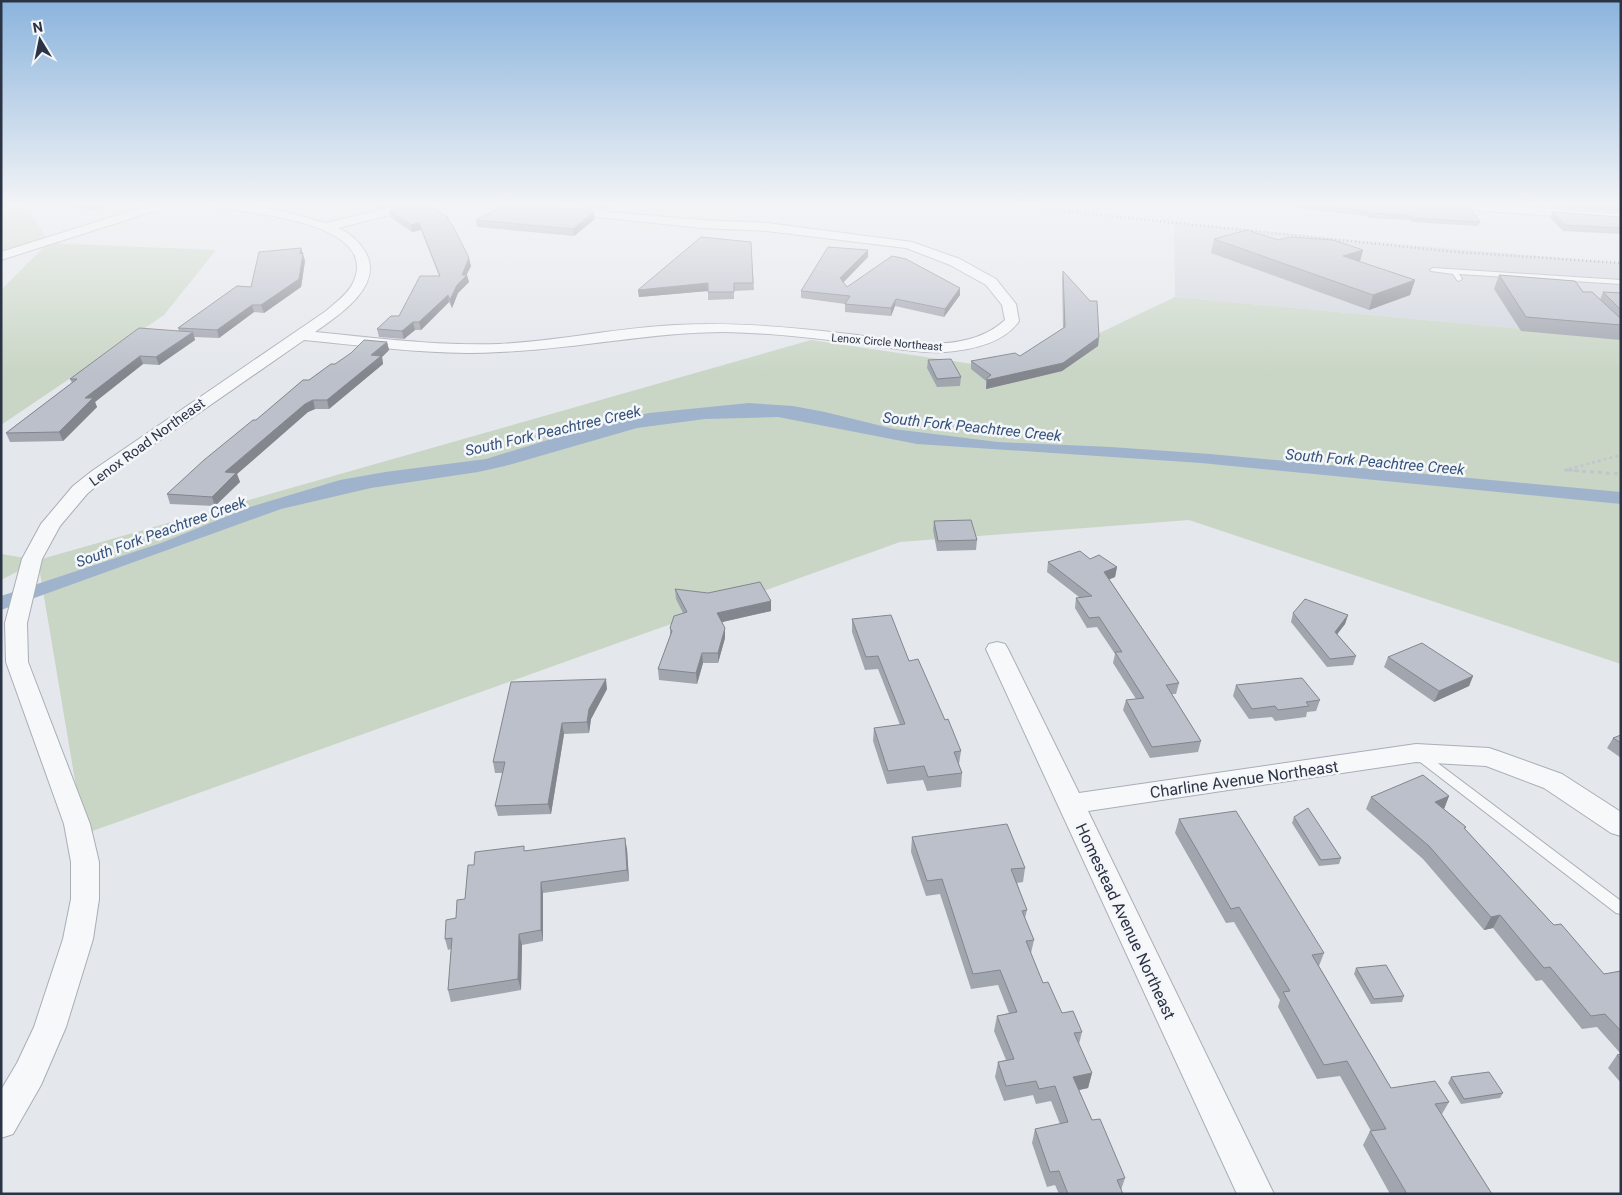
<svg xmlns="http://www.w3.org/2000/svg" width="1622" height="1195" font-family="Roboto,sans-serif">
  <style>
    .built { fill: #d2d6de }
    .green { fill: #c9d6c5 }
    .water { fill: #9fb4cc }
    .lines { fill: none; stroke-linecap: round; stroke-linejoin: round }
    .service-casing { stroke: #a9aeb7; stroke-width: 2 }
    .minor-casing { stroke: #a9aeb7; stroke-width: 2 }
    .path-far2 { stroke: #c2c5cb; stroke-width: 2; stroke-dasharray: 2.5 2.5; stroke-linecap: butt }
    .path-far1 { stroke: #c2c5cb; stroke-width: 2.5; stroke-dasharray: 3 3; stroke-linecap: butt }
    .path { stroke: #c2c5cb; stroke-width: 3; stroke-dasharray: 4 4; stroke-linecap: butt }
    .service { fill: #f7f8fa; fill-rule: evenodd }
    .minor { fill: #f7f8fa; fill-rule: evenodd }
    .rail { stroke: #7d8696; stroke-width: 2.5; stroke-dasharray: 1 3; stroke-linecap: butt }
    .wall { fill: #a1a5ae }
    .shaded-wall { fill: #83868d }
    .building { fill: #bbc0ca; stroke: #83868d }
    .labels { text-anchor: middle; stroke-width: 5; stroke-linejoin: round; paint-order: stroke }
    .far-street-label { font-size: 11px; fill: #2b3445; stroke: #f4f6f9 }
    .street-label { font-size: 14px; fill: #2b3445; stroke: #f4f6f9 }
    .water-label { font-size: 15px; font-style: italic; fill: #34527a; stroke: #f4f6f9 }
    .near-street-label { font-size: 16px; fill: #2b3445; stroke: #f4f6f9 }
  </style>
  <rect width="100%" height="100%" fill="#e4e7ec"/>
  <path class="built" d="M1174,222L1362,241L1621,263V338L1175,297Z"/>
  <path class="green" d="M1,204H25L49,243L216,250L164,315L1,425V290L48,243L1,256Z
    M1175,297L1621,338V664L1189,520L900,542L84,834L38,561L1,580V554L38,560L811,340L1020,371Z"/>
  <path class="water" d="M749,403L793,406L825,412L894,429L998,442L1111,447L1210,454L1621,492V504L1201,463L917,444L778,417L705,419L637,428L505,466L478,472L371,488L281,509L1,610V596L161,543L250,507L340,480L385,472L486,459L590,427L649,413Z"/>
  <g class="lines">
    <defs>
      <path id="service" d="M1433,268L1621,280V284L1459,274L1462,279L1459,281L1457,280L1453,274L1431,271L1430,270Z
        M1419,751L1423,752L1621,901V914L1616,913L1415,758L1413,755L1415,752Z"/>
      <path id="minor" d="M153,204H171L170,206L1,260V252Z
        M206,204L253,206L282,211L326,223L405,204H426L425,206L338,228C350,233 359,241 366,253C384,286 338,316 315,332C376,338 437,346 499,344C558,341 616,328 675,325C733,322 791,327 849,334C898,340 963,358 1005,320L1002,305L986,285L950,265L906,248L767,231L701,228L561,213L559,211L565,208L701,220L767,223L912,242L960,259L996,279L1016,304L1019,321C1003,344 970,350 944,352C920,354 894,348 869,345C822,339 774,333 726,332C650,332 576,349 500,352C434,356 369,346 304,340L104,479L87,494L60,526L42,559L27,623L28,662L90,824L99,862V899L93,939L66,1027L41,1085L13,1134L1,1138V1090L17,1063L34,1027L63,939L71,899V862L64,824L6,662L5,623L22,559L41,524L73,486L92,471L326,311C335,303 348,294 353,283C382,222 247,212 211,207Z
        M495,204H533L541,208C535,213 501,209 495,204Z
        M1427,204H1483L1621,214V221L1432,207Z
        M997,642L1005,644L1008,649L1079,793L1416,744L1489,748L1498,751L1562,774L1621,812V836L1611,833L1544,788L1486,766L1416,762L1088,811L1274,1194H1237L986,649L989,644Z"/>
    </defs>
    <use href="#service" class="service-casing"/>
    <use href="#minor" class="minor-casing"/>
    <path class="path-far2" d="M1,208L9,204"/>
    <path class="path-far1" d="M1579,471L1565,470L1621,455"/>
    <path class="path" d="M1566,470L1621,474"/>
    <use href="#service" class="service"/>
    <use href="#minor" class="minor"/>
    <path class="rail" d="M993,204L1456,252L1621,263"/>
  </g>
  <path class="wall" d="M71,204H104V207L92,211L72,207Z
    M359,204H396L378,209L372,205L367,207Z
    M554,204H613L608,209Z
    M1294,204H1433L1480,222L1478,226L1411,222V220L1369,218L1367,216L1294,208Z
    M1536,204H1621V212L1538,206Z
    M389,210L448,217L449,220L471,266L466,275L469,282L458,293L452,308L449,302L421,330H415L404,339L379,337L377,329L399,316L439,276L421,230L412,232L390,217Z
    M1552,212L1621,217V234L1563,231L1550,218Z
    M595,219L574,236L477,227L476,220Z
    M1214,239L1278,240L1363,250L1360,262L1415,280L1410,295L1369,310L1211,253Z
    M751,242L754,290L734,291V299L708,300V291L639,297L638,290Z
    M301,248L305,261L301,287L264,313L254,312L219,338L194,337L195,340L159,365L143,364L95,402L97,407L63,441L10,442L6,433L72,383L70,379L179,331L178,328L251,287Z
    M868,250V257L843,282L847,287L960,288V295L944,317L895,306L891,316L845,312V304L801,298V291Z
    M1063,271L1099,337L1098,346L1062,371L986,389V381L971,369V361L1020,356L1063,328L1062,278Z
    M1499,275L1583,292L1600,300L1603,292L1621,293V340L1521,331L1494,289Z
    M387,342L389,350L382,357L383,364L329,409H315L308,412L237,474L240,482L215,506L170,504L167,494L256,420L309,380L335,364Z
    M928,360L961,377L960,386L937,387L927,368Z
    M934,521L977,540L976,550L937,551L933,530Z
    M1090,559L1117,567L1115,577L1109,579L1179,683L1176,694H1172L1201,741L1198,752L1150,758L1123,710L1126,700L1136,699L1113,663L1115,654L1097,627L1087,628L1075,608L1076,598L1079,597L1047,572L1048,562Z
    M675,589L771,611L722,622L725,638L718,663H703L697,684L659,680L658,669L670,636V628L683,613L676,599Z
    M1293,613L1348,615L1345,624L1337,634L1356,656L1353,665L1327,667L1291,622Z
    M852,619L909,661L945,720L961,751L959,764L962,773L961,787L927,791L923,780L887,784L873,741L874,728L900,725L878,669L865,670L852,632Z
    M1388,657L1473,676L1469,686L1434,702L1384,667Z
    M1236,685L1320,700L1316,711L1307,712L1306,717L1275,721L1272,717L1249,719L1233,696Z
    M607,689L591,719L589,733L564,734L551,814L498,816L495,806L503,773H495L493,762Z
    M1621,735V758L1607,748L1613,738Z
    M1449,796L1444,809L1466,827L1465,829L1550,921L1604,974L1621,971V1083L1608,1068L1617,1055L1621,1054L1597,1027L1582,1029L1542,980L1536,981L1493,928L1484,930L1423,859L1366,809L1371,797Z
    M1294,817L1341,858L1339,864L1319,866L1292,823Z
    M1179,819L1324,953L1319,966L1391,1088L1449,1102L1442,1114L1492,1194H1390L1363,1145L1370,1131H1371L1340,1076L1317,1079L1278,1007L1280,1000L1234,922L1226,923L1175,833Z
    M912,837L1025,868L1023,882L1017,883L1027,910L1025,918L1034,940L1031,953L1043,983L1062,1013L1082,1032L1079,1044L1092,1073L1088,1088L1079,1090L1092,1120L1125,1178L1121,1190L1123,1194H1059L1055,1185L1047,1187L1032,1143L1035,1129L1060,1124L1051,1101L1036,1104L1033,1095L1004,1101L995,1077L998,1062L1006,1060L994,1031L997,1016L1009,1013L998,985L971,989L940,894L926,896L911,852Z
    M627,849L629,881L543,893V941L522,945L521,990L451,1002L448,990L451,949L448,950L445,939L465,899L474,865L525,851Z
    M1356,968L1404,996L1402,1002L1371,1004L1354,974Z
    M1451,1077L1503,1093L1500,1098L1461,1104L1448,1083Z"/>
  <path class="shaded-wall" d="M89,204H104V207L92,211Z
    M366,204H372V205L367,207Z
    M377,204H396L378,209Z
    M607,204H613L608,209Z
    M594,212L595,219L574,236L573,229Z
    M419,223L421,230L412,232L411,225Z
    M301,248L305,261L301,287L264,313L261,305L300,254Z
    M868,250V257L840,286V278Z
    M1363,250L1359,264L1343,256Z
    M469,258L471,266L466,276L467,275L469,282L458,293L452,308L450,300Z
    M1415,280L1410,295L1369,310L1373,295Z
    M708,283V291L639,297L638,290Z
    M960,288V295L944,317L945,309Z
    M448,295L449,302L421,330L419,322Z
    M896,299L895,306L891,316V308Z
    M252,305L254,312L219,338L217,330Z
    M413,322L415,330L404,339L402,331Z
    M193,332L195,340L159,365L156,357Z
    M1099,337L1098,346L1062,371L986,389L987,380Z
    M387,342L389,350L382,357L383,364L329,409L327,400L371,355Z
    M140,356L143,364L95,402L97,407L63,441L59,432L85,398Z
    M313,400L315,409L308,412L237,474L240,482L215,506L212,497L225,472L305,404Z
    M1117,567L1115,577L1103,582L1104,572Z
    M771,601V611L718,623L717,613Z
    M1348,615L1345,624L1332,641L1335,632Z
    M725,628V638L718,663V653Z
    M702,653L703,663L697,684L696,673Z
    M1473,676L1469,686L1434,702L1439,691Z
    M606,679L607,689L591,719L589,733L587,722L589,709Z
    M562,723L564,734L551,814L548,804Z
    M1449,796L1444,809L1435,802Z
    M625,838L627,849L629,881L627,870Z
    M541,882L543,893V941L541,930Z
    M1500,915L1493,928L1484,930L1491,917Z
    M519,934L522,945L521,990L518,979Z
    M1092,1073L1088,1088L1070,1092L1073,1077Z"/>
  <path class="building" d="M411,204H427L448,217H446L453,226L469,258L462,275H467L457,285L450,300L448,295L419,322H413L402,331L377,329L391,316H399L420,276H440L419,223L411,225L389,210Z
    M508,204H520L594,212L573,229L476,220Z
    M1298,204H1433L1469,207L1480,222L1413,218L1412,216L1370,213L1369,211Z
    M1591,204H1621V206Z
    M1552,212L1621,217V228L1565,225Z
    M1247,230L1278,240L1290,237L1333,240L1363,250L1343,256L1415,280L1373,295L1214,239Z
    M701,237L751,242L753,283H734V292H708V283L638,290Z
    M828,247L868,250L840,278L847,287L892,256L906,259L960,288L945,309L896,299L891,308L845,304L850,296L801,291Z
    M301,248L300,254L303,253L299,279L261,305H252L217,330L178,328L237,286L251,287L259,252Z
    M1063,271L1090,301H1097L1099,337L1063,363L987,380V378L991,375L971,361L1015,353L1020,356L1065,327Z
    M1499,275L1575,281L1583,292H1592L1619,317H1621V325L1526,317Z
    M1603,292L1621,293V310Z
    M139,328L193,332L156,357L140,356L85,398H93L59,432L6,433L77,379H70Z
    M364,340L387,342L371,355L381,356L327,400H313L305,404L225,472L236,473L212,497L167,494L204,460L253,420H256L303,380H309L331,364H335L351,353Z
    M951,359L961,377L937,379L928,360Z
    M971,520L977,540L938,541L934,521Z
    M1080,551L1090,559L1099,555L1117,567L1104,572L1179,683L1166,685L1201,741L1152,747L1126,700L1144,698L1115,652H1122L1099,617L1089,618L1076,598L1092,596L1048,562Z
    M760,582L771,601L717,613L725,628L718,653H702L696,673L658,669L672,631L670,628L674,616L687,612L675,589L708,593Z
    M1305,599L1348,615L1335,632L1356,656L1330,659L1293,613Z
    M891,615L909,661L918,659L945,720L948,719L961,751L954,752L962,773L928,777L924,766L888,771L874,728L905,724L878,656L866,657L852,619Z
    M1422,643L1473,676L1439,691L1388,657Z
    M1302,678L1320,700L1306,702L1309,706L1278,710L1275,706L1252,709L1236,685Z
    M606,679L589,709L587,722L562,723L548,804L495,806L505,762H493L511,682Z
    M1621,735V743L1613,738Z
    M1423,775L1449,796L1435,802L1466,827L1464,828L1550,921L1554,925L1561,924L1604,974L1621,971V1031L1605,1014L1591,1016L1550,967L1544,968L1500,915L1491,917L1429,846L1371,797Z
    M1308,808L1341,858L1321,860L1294,817Z
    M1236,811L1324,953L1312,955L1391,1088L1435,1081L1449,1102L1435,1104L1492,1194H1407L1370,1131L1386,1129L1347,1061L1324,1065L1283,992L1290,991L1239,907L1231,909L1179,819Z
    M1007,824L1025,868L1011,869L1027,910L1022,911L1034,940L1026,941L1043,983L1048,982L1062,1013L1073,1011L1082,1032L1074,1033L1092,1073L1073,1077L1092,1120L1100,1119L1125,1178L1117,1180L1123,1194H1068L1059,1171L1050,1172L1035,1129L1068,1122L1055,1086L1039,1089L1036,1081L1006,1086L998,1062L1014,1059L997,1016L1017,1012L1000,970L973,974L942,879L927,881L912,837Z
    M625,838L627,870L541,882V930L519,934L518,979L448,990L452,938L445,939L446,920L456,918L457,900L465,899L468,865H474L475,852L524,846V851Z
    M1386,965L1404,996L1374,999L1356,968Z
    M1621,1054V1060L1617,1055Z
    M1489,1072L1503,1093L1464,1099L1451,1077Z"/>
  <linearGradient id="sky" x2="0" y2="1"><stop stop-color="#8bb4dd"/><stop offset="0.55" stop-color="#f3f4f6"/><stop offset="1" stop-color="#f3f4f6" stop-opacity="0"/></linearGradient>
  <rect width="1622" height="372" fill="url(#sky)"/>
  <g class="labels">
    <g class="far-street-label">
      <text transform="translate(887 342) rotate(5)" y="4">Lenox Circle Northeast</text>
    </g>
    <g class="street-label">
      <text transform="translate(147 442) rotate(-36)" y="5">Lenox Road Northeast</text>
    </g>
    <g class="water-label">
      <text transform="translate(972 427) rotate(6)" y="5">South Fork Peachtree Creek</text>
      <text transform="translate(553 431) rotate(-13)" y="5">South Fork Peachtree Creek</text>
      <text transform="translate(1375 462) rotate(5)" y="5">South Fork Peachtree Creek</text>
      <text transform="translate(161 532) rotate(-20)" y="5">South Fork Peachtree Creek</text>
    </g>
    <g class="near-street-label">
      <text transform="translate(1244 779) rotate(-8)" y="6">Charline Avenue Northeast</text>
      <text transform="translate(1126 921) rotate(65)" y="6">Homestead Avenue Northeast</text>
    </g>
  </g>
  <rect width="1622" height="1195" fill="none" stroke="#2b3445" stroke-width="5"/>
  <g transform="translate(40 40) rotate(350)" stroke="#f4f6f9" stroke-width="4" paint-order="stroke">
  <path d="M0-4L9 19L0 12L-9 19Z" fill="#2b3445"/>
  <text y="-8" font-size="14" font-weight="bold" text-anchor="middle" fill="#2b3445">N</text>
  </g>
</svg>
